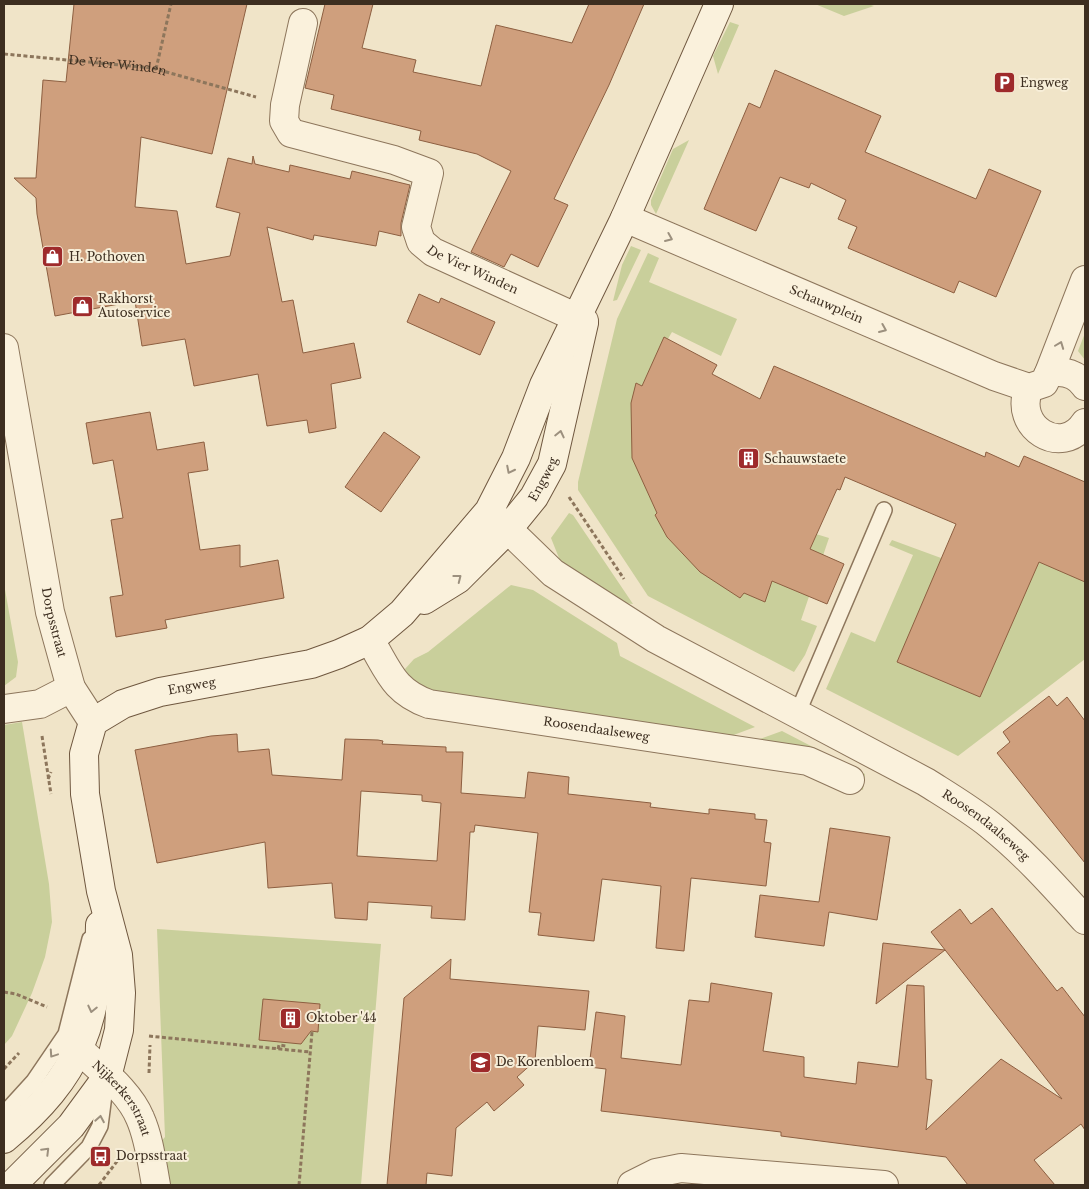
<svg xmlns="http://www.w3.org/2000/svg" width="1089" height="1189" font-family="'Libre Baskerville',serif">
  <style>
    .green { fill: #c9cf9b }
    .building { fill: #cf9f7d; stroke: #8d5f41; fill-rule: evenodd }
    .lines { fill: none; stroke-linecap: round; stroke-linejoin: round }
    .lane-casing { stroke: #8d765c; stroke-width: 18 }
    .street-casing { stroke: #8d765c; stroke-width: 30 }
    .secondary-casing { stroke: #6f573f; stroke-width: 30 }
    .path { stroke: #8d765c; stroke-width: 3; stroke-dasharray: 4 2.5; stroke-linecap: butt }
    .lane { stroke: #faf1dc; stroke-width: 15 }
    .street { stroke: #faf1dc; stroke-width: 28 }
    .secondary { stroke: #faf1dc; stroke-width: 28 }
    .oneway { stroke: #9c907e }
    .labels { text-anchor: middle; stroke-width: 4; stroke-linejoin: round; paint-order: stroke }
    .street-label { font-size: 12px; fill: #3d2e20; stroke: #f7eed8 }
    .poi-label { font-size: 12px; fill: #3d2e20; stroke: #f7eed8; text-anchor: start }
  </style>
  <rect width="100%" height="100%" fill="#f0e4c8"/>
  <path class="green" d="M815,4H868L874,6L844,16Z
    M730,22L739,25L718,74L713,56Z
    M689,140L656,214L651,205V200L673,149Z
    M631,246L641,250L617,300L613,301L622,265Z
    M648,253L659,258L649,282L737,319L721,356L672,332L665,344L803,530L829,538L801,620L817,626L805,655L794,672L648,596L578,490V482L617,319Z
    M1085,333V360L1078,351Z
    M569,513L573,515L633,604L623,603L561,563L551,538Z
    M892,540L1023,588L1035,554L1085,580V659L958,756L826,689L851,632L875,642L913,555L889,545Z
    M4,584L18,662L16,677L4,686Z
    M511,585L533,590L617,643L620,656L755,727L723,739L421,692L407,675L405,669L414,659L428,652Z
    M22,722L49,884L52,922L45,957L32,993L12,1036L4,1045V725Z
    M782,731L865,774L863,790L752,742Z
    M157,929L381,944L361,1185H167L159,1144L165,1137Z"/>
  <path class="building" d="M74,4H247L212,154L141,137L135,207L177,211L186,264L230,256L240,213L216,207L228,158L252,164L253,156L255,164L289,172L290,165L350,179L352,171L410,185L401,223V236L379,231L376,246L314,235L313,240L267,227L282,302L293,300L303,353L354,343L361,378L331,384L336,428L309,433L307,420L267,426L258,374L194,386L185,339L142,346L135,301L55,316L37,214L36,198L14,178H36L43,80L66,82Z
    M325,4H373L362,48L416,60L413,72L481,86L496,25L572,43L589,4H644L609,85L554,199L568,205L538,267L511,254L504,267L471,252L511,171L477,154L419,140L421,131L331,109L334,95L305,88Z
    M775,70L881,116L865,152L976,199L989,169L1041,191L996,297L959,281L954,293L848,248L857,227L838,219L846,200L811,183L809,188L780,177L756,231L704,209L749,103L760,108Z
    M419,294L439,303L441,298L495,322L480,355L407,322Z
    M664,337L717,365L712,374L760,399L774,366L985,457L986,452L1019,467L1024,456L1085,482V582L1039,562L980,697L897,662L956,524L845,477L840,490L837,489L810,549L844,564L827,604L772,581L765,602L744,593L740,598L700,572L667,537L655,515L657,513L632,458L631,403L636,383L642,386Z
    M150,412L157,450L204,442L208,470L188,473L200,550L240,545V567L278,560L284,598L165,620L167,628L116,637L110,597L123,595L111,520L123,518L113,460L93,464L86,423Z
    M384,432L420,457L381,512L345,487Z
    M1049,696L1057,706L1067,697L1085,721V863L997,753L1010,742L1003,732Z
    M237,734L238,752L269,749L272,775L342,780L345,739L378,740L383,741L382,744L446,747V752H463L461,793L525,798L528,772L569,777L568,794L651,803L650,807L709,814V809L755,814V819L767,820L764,842L771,843L766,886L691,878L684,951L656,948L661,886L602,879L594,941L538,935L541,913L529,912L538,833L475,825L474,832H470L465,920L431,918L432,906L368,902L367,920L335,918L332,883L268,888L265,842L157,863L135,750L211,736ZM361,791L422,795V801L441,803L437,861L357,856Z
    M830,828L890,837L877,920L829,912L824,946L755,937L760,895L819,902Z
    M992,908L1057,991L1062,987L1085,1017V1130L1081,1124L1034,1160L1055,1185H968L946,1157L781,1136V1132L601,1111L606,1069L589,1067L596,1012L625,1016L621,1058L681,1065L689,1000L709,1002L711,983L772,993L763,1051L804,1057V1077L856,1084L858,1062L898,1067L907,985L924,986L926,1079L932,1080L926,1130L1001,1059L1062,1099L931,932L960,909L971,924Z
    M883,943L945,950L876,1004Z
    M451,959L450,979L589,991L585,1030L538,1026L535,1061L517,1077L524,1085L494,1111L487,1102L456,1128L452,1176L427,1173L426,1185H387L404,998Z
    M263,999L320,1004L318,1032L311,1031L301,1044L259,1040Z"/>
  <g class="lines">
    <defs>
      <path id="lane" d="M798,712L884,510
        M4,1114L34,1081L66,1034L90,939
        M52,1185L89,1147L100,1126L105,1087"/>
      <g id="street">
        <path id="s2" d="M303,23L285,105L284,121L291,133L394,160L429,173L416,227L421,242L433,252L584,321"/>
        <path id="s3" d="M625,218L994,376L1029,388L1044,383L1049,373L1085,280"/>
        <path id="s4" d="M4,348L50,612L71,688L93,722"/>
        <path d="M1049,373C1064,370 1077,374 1085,386"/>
        <path d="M1029,388C1012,427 1062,458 1085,423"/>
        <path id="s5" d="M491,513L553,573L656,639L926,782C948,796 970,809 990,825C1025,853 1055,887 1085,920"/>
        <path id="s6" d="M370,640C389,671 393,691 429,704L808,761L850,780"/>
        <path d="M4,709L40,704L71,688"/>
        <path id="s7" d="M79,1049C99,1069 129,1091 140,1118C149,1138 152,1163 156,1185"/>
        <path d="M632,1185L656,1173L681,1168L884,1185"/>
      </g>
      <g id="secondary">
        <path id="s8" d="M424,600L458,579L508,529L534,497L552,464L584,323"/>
        <path d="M4,1139C80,1076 99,1023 100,925"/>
        <path id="s9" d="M12,1185L71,1126L107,1077L119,1030L121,993L118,955L101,891L85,794L84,754L93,722L123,704L160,692L311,664L339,654L370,640L402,613L489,511L516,458L544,385L625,218L719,4"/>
      </g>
    </defs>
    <use href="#lane" class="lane-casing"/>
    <use href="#street" class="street-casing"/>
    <use href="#secondary" class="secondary-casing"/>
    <g class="path">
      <path id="s1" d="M4,54L152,68L256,97"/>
      <path d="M156,69L171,4"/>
      <path d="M569,497L624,579"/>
      <path d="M42,736L51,794"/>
      <path d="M48,779L51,772"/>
      <path d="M4,992L16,994L47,1007"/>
      <path d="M149,1036L310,1052"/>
      <path d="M278,1049L279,1045L286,1046"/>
      <path d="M4,1069L19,1053"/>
      <path d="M149,1073L150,1045"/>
      <path d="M99,1185L118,1160"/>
      <path d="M299,1185L312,1032"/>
    </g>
    <use href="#lane" class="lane"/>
    <use href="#street" class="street"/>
    <use href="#secondary" class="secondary"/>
  </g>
  <defs><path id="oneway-chevron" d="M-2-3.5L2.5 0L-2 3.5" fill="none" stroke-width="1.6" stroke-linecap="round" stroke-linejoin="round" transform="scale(1.25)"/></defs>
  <g class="oneway">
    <use href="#oneway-chevron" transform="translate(669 238) rotate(23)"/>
    <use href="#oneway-chevron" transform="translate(883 329) rotate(23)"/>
    <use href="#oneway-chevron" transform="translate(1060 345) rotate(-69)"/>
    <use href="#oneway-chevron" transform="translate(560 434) rotate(-77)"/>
    <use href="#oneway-chevron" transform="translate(510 470) rotate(117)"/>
    <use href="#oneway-chevron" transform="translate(458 578) rotate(-38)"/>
    <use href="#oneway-chevron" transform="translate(92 1009) rotate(103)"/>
    <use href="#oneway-chevron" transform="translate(53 1054) rotate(124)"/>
    <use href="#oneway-chevron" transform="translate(100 1119) rotate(-80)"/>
    <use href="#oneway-chevron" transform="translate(46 1151) rotate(-45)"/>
  </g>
  <defs>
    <symbol id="parking-square" viewBox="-11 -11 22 22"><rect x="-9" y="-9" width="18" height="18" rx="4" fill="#9e2a2b" stroke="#f7eed8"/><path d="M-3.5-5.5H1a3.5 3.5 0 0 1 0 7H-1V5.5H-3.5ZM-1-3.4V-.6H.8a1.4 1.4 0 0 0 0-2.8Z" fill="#fff"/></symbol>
    <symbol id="shop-square" viewBox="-11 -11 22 22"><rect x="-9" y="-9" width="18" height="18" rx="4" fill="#9e2a2b" stroke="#f7eed8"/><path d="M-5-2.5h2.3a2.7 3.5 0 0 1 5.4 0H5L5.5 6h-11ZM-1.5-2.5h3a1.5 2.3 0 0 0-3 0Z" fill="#fff"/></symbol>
    <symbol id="building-square" viewBox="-11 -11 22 22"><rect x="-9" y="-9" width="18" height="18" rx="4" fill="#9e2a2b" stroke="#f7eed8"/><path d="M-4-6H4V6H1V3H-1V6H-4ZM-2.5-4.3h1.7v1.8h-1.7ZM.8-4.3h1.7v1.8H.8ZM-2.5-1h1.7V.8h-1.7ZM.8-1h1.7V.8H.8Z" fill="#fff"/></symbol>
    <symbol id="school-square" viewBox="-11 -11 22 22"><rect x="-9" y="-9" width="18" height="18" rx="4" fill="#9e2a2b" stroke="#f7eed8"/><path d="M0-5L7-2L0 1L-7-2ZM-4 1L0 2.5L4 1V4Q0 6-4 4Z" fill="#fff"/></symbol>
    <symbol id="bus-square" viewBox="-11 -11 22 22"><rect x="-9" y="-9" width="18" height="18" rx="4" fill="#9e2a2b" stroke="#f7eed8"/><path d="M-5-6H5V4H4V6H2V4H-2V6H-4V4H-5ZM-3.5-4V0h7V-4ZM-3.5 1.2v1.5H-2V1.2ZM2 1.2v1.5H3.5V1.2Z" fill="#fff"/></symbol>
  </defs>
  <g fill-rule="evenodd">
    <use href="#parking-square" x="992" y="70" width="25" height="25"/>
    <use href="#shop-square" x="40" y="244" width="25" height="25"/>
    <use href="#shop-square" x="70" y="294" width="25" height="25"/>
    <use href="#building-square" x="736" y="446" width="25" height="25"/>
    <use href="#building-square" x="278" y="1006" width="25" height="25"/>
    <use href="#school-square" x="468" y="1050" width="25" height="25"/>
    <use href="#bus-square" x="88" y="1144" width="25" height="25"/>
  </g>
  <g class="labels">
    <g class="street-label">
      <text dy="4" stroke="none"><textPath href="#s1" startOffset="114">De Vier Winden</textPath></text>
      <text dy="4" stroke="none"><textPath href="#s2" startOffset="388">De Vier Winden</textPath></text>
      <text dy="4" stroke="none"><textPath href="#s3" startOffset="219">Schauwplein</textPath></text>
      <text dy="4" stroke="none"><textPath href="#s8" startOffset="172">Engweg</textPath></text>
      <text dy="4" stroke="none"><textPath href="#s4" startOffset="279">Dorpsstraat</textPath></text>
      <text dy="4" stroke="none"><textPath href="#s9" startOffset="612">Engweg</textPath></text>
      <text dy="4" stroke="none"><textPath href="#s6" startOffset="259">Roosendaalseweg</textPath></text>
      <text dy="4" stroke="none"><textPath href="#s5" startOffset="588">Roosendaalseweg</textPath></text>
      <text dy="4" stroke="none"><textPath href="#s7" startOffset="66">Nijkerkerstraat</textPath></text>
    </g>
    <g class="poi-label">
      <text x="1020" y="87">Engweg</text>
      <text x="69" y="261">H. Pothoven</text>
      <text x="98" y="303">Rakhorst<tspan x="98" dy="14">Autoservice</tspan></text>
      <text x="764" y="463">Schauwstaete</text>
      <text x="306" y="1022">Oktober '44</text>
      <text x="496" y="1066">De Korenbloem</text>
      <text x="116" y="1160">Dorpsstraat</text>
    </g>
  </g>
  <rect width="1089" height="1189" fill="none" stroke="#3d2e20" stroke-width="10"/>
</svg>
